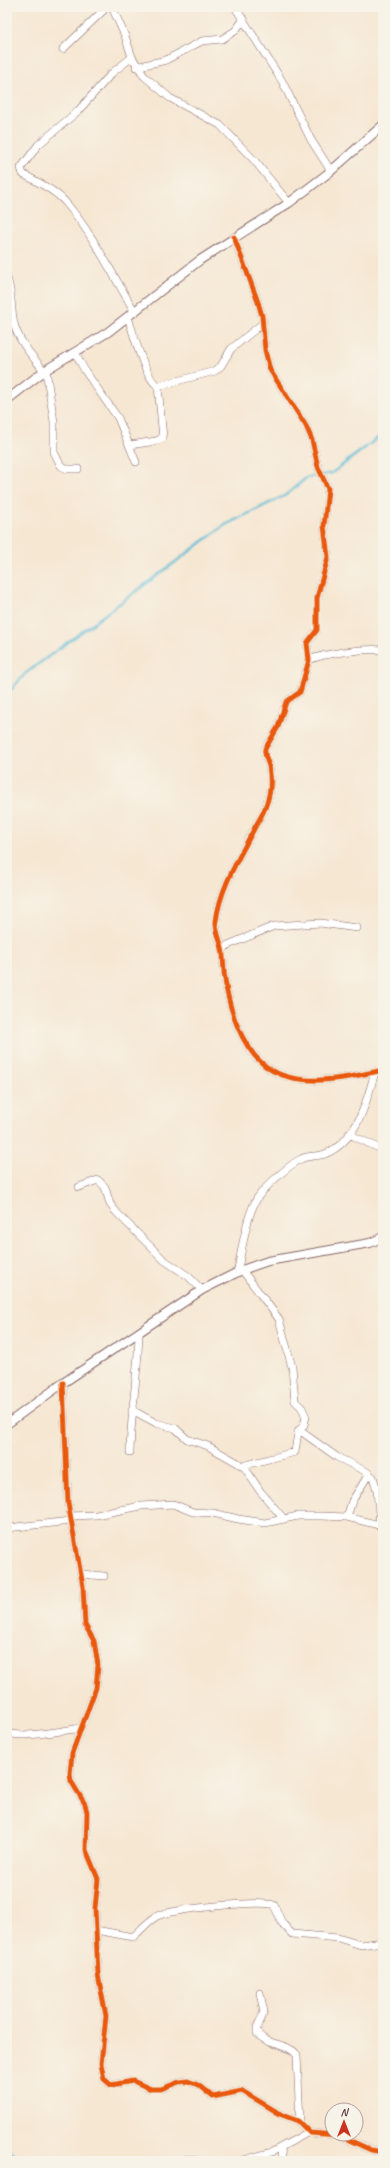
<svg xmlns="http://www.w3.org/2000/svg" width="390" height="2168" font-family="Caveat,sans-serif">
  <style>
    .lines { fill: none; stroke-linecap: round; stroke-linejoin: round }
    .stream { stroke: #57bad6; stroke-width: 2.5 }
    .river { stroke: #57bad6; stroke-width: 14 }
    .minor-casing { stroke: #866566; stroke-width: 8 }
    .tertiary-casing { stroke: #866566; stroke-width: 10 }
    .minor { stroke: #fff; stroke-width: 7 }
    .tertiary { stroke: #fff; stroke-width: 8 }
    .cycleway-casing { stroke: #f7f3e8; stroke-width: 8 }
    .cycleway { stroke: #e8590c; stroke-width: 5 }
  </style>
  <rect width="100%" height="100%" fill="#f7f3e8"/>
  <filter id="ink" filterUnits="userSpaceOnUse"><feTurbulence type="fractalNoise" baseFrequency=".025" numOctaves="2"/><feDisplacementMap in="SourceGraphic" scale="8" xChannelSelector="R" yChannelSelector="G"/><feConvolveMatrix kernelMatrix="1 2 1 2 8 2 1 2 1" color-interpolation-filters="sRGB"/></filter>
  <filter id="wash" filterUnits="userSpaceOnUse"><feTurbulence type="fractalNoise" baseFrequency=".012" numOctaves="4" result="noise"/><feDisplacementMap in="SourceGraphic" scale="16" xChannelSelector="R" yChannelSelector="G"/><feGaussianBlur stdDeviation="0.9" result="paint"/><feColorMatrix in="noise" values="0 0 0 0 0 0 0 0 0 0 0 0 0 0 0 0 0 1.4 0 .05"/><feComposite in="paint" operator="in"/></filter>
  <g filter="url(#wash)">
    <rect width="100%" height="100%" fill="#f6e7d3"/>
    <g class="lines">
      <path class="stream" d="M7,694L25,674L225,525L286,495L306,478L332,473L383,434"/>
      <path class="river" d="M7,2156L15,2161"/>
    </g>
  </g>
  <g filter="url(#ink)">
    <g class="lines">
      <defs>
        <path id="minor" d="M112,7L125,36L132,57L144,76L170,98L220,125L254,160L289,203
          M235,7L282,81L311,140L331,171
          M63,49L107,7
          M132,57L112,73L78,111L38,145L21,168L23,174C37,182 55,190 66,203C93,234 113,276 135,312
          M136,67L166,60L202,41L222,39L235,31L244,19
          M234,237L258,302L262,316L265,350L270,370L306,426L312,440L318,467L328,489L324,526L328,557L317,598V630L307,643L309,660L300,692L286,702L278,727L265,749C264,755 267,760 269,766C271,778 271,793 266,805C264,813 258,821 254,829C239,858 220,888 216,921C215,933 223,944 223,956C224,995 239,1060 282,1075C313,1086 352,1077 383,1070
          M7,278C13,295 10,311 15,327C20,343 34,358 44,371
          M128,317C133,332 145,379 158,386L215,371L221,366L231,349L263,323
          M75,352L85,371L118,418L136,462
          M46,370L54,422V452L61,466L67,469H78
          M130,445L156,441L163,438L158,386
          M309,660C325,653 366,648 383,650
          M222,950L228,945L274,926L320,923L357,928
          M349,1134L383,1150
          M79,1187L98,1180L105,1187L110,1204L117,1213L164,1260L188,1276L202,1290
          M237,1273C242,1251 246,1215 258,1197C266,1186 289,1165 301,1159C308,1155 317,1157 325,1154C358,1140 366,1103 375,1072
          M63,1383L68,1503L83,1586L85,1625L94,1641L98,1665L96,1688L72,1753L70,1774L71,1781L85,1804L87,1812L86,1850L98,1879L95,1908L98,1975L106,2016L101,2064L104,2079L111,2085L133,2081L151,2089H161L179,2082L188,2081L198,2085L213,2097L242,2091L282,2115L298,2121L310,2133L338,2135L371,2150L383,2152
          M132,1410L156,1423L175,1428L187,1439L208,1446L238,1463L245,1468L260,1491L284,1519
          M299,1430L337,1457L367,1472L373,1477L377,1490L380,1525
          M130,1452C131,1412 138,1373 139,1333
          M242,1466L295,1452L298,1432L304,1425L306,1417L302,1408L295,1401L292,1367L279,1319L242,1270
          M70,1516L96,1515L141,1506L173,1504L193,1512L213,1513L238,1519L265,1523L298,1516H321L347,1517L383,1526
          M347,1517L352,1501L369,1474
          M7,1528L71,1521
          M81,1574L104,1576
          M7,1732C18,1740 65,1730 81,1728
          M96,1930L133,1937C141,1930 148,1921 157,1916C173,1909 259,1900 274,1905L282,1923L292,1934L338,1938L361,1945L383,1942
          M260,1993L264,2012L257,2028V2033C267,2046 289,2043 297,2055L300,2123
          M281,2148L282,2161
          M187,2159L197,2161
          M240,2161L272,2152L309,2132"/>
        <path id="tertiary" d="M7,400L44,371L108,332L200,260L289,203L331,171L383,125
          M7,1424L63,1383L202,1290L242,1270L268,1261L370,1243L383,1237"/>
      </defs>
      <use href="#minor" class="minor-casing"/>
      <use href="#tertiary" class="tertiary-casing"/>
      <use href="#minor" class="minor"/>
      <use href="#tertiary" class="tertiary"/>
      <defs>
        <path id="cycleway" d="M234,237L258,302L262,316L265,350L270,370L306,426L312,440L318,467L328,489L324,526L328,557L317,598V630L307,643L309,660L300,692L286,702L278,727L265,749C264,755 267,760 269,766C271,778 271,793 266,805C264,813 258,821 254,829C239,858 220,888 216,921C215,933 223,944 223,956C224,995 239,1060 282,1075C313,1086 352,1077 383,1070
          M63,1383L68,1503L83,1586L85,1625L94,1641L98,1665L96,1688L72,1753L70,1774L71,1781L85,1804L87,1812L86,1850L98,1879L95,1908L98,1975L106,2016L101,2064L104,2079L111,2085L133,2081L151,2089H161L179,2082L188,2081L198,2085L213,2097L242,2091L282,2115L298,2121L310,2133L338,2135L371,2150L383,2152"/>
      </defs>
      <use href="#cycleway" class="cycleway-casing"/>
      <use href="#cycleway" class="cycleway"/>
    </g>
  </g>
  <rect width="390" height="2168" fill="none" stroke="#f7f3e8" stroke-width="24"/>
  <g transform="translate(344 2122)"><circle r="19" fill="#f7f3e8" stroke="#b29e9c"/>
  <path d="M0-3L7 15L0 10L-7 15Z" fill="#c8321e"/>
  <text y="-6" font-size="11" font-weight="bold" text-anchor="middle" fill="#4a1f2b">N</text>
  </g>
</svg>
